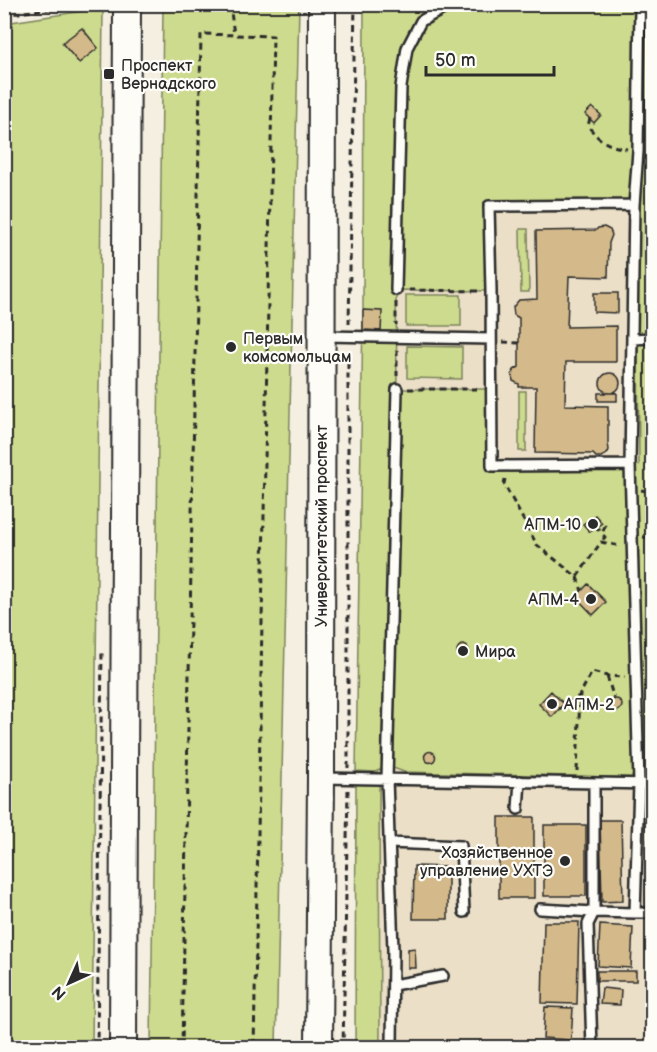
<svg xmlns="http://www.w3.org/2000/svg" width="657" height="1052" font-family="'Balsamiq Sans',sans-serif">
  <style>
    .built { fill: #ebdfc7 }
    .green { fill: #cddb8e; stroke: #7c835c; stroke-width: 1.5; fill-rule: evenodd }
    .building { fill: #d4ba8a; stroke: #2b2b2b; stroke-width: 1.5 }
    .lines { fill: none; stroke-linecap: round; stroke-linejoin: round }
    .service-casing { stroke: #2b2b2b; stroke-width: 14 }
    .secondary-casing { stroke: #2b2b2b; stroke-width: 30 }
    .path { stroke: #2b2b2b; stroke-width: 3; stroke-dasharray: 6 4.5; stroke-linecap: butt }
    .service { stroke: #fdfcf7; stroke-width: 9 }
    .secondary { stroke: #fdfcf7; stroke-width: 26 }
    .poi-dot { fill: #2b2b2b; stroke: #fdfcf7; stroke-width: 2 }
    .labels { text-anchor: middle; stroke-width: 4.5; stroke-linejoin: round; paint-order: stroke }
    .poi-label { font-size: 16px; fill: #2b2b2b; stroke: #fdfcf7; text-anchor: start }
    .street-label { font-size: 16px; fill: #2b2b2b; stroke: #fdfcf7 }
  </style>
  <rect width="100%" height="100%" fill="#f5efe1"/>
  <filter id="ink" filterUnits="userSpaceOnUse"><feTurbulence type="fractalNoise" baseFrequency=".0167" numOctaves="2"/><feDisplacementMap in="SourceGraphic" scale="12" xChannelSelector="R" yChannelSelector="G"/><feConvolveMatrix kernelMatrix="1 2 1 2 8 2 1 2 1" color-interpolation-filters="sRGB"/></filter>
  <g filter="url(#ink)">
    <path class="built" d="M364,5H652V1047L355,1048L356,771L363,310Z"/>
    <path class="green" d="M163,5H299L276,1047H151Z
      M364,5H652V778L404,772L388,766L375,772L356,771L363,310ZM489,206H637L639,465L492,466L491,389H397L396,290L491,291Z
      M103,8L92,1047L5,1048V23Z
      M520,229H528L529,292H521Z
      M406,295H461V326H406Z
      M407,346L462,347V379L407,378Z
      M519,391H526V451H519Z
      M356,782H379L380,1047L355,1048Z"/>
    <path class="building" d="M82,28L98,48L79,63L62,43Z
      M592,107L601,115L594,123L585,114Z
      M604,227L610,230L612,235L609,243L608,277L569,276L567,327L616,326V362H566L565,405L608,406V443L609,450L607,454L601,457H596L593,454L535,453L536,387H519V384L513,381L512,375L514,370L519,367V318L514,315L513,307L519,300L537,299L536,231L596,230L598,228Z
      M594,293H618V313L594,312Z
      M363,310L382,311L381,331L363,330Z
      M600 383a10 10 0 1 1 20 0a10 10 0 1 1-20 0Z
      M598,393H617V401H598Z
      M595,515L602,523L590,532L583,524Z
      M588,584L606,602L593,615L576,597Z
      M457 651a6 6 0 1 1 12 0a6 6 0 1 1-12 0Z
      M551,691L564,704L552,717L539,704Z
      M610 705a6 6 0 1 1 12 0a6 6 0 1 1-12 0Z
      M424.5 757a5.5 5.5 0 1 1 11 0a5.5 5.5 0 1 1-11 0Z
      M499,817H534V898H499Z
      M600,820H621L623,901L602,902Z
      M544,825H586V896H544Z
      M648,840H652V906H647Z
      M414,866L448,867V919H413Z
      M544,922H579L577,1004L542,1003Z
      M600,925L633,927L631,968L598,966Z
      M415,948L416,968H408V949Z
      M597,971H636V981H597Z
      M602,988L621,990L620,1005L600,1004Z
      M545,1007L573,1008L571,1040L543,1038Z"/>
    <g class="lines">
      <defs>
        <path id="service" d="M640,4L638,151L634,205L630,465L639,783L635,913H652
          M396,290L401,87L407,48L421,21L452,4
          M323,336L491,339
          M632,339L652,338
          M630,465L492,466L491,291L489,206L634,205
          M322,778L652,784
          M518,809L520,781
          M389,843L461,846L464,912
          M540,909L594,912V783
          M393,985L443,976
          M392,1048L393,950L387,779L397,389
          M592,1048L588,924L594,912L635,913"/>
        <path id="secondary" d="M123,1048L127,4
          M319,1048L321,778L322,4"/>
      </defs>
      <use href="#service" class="service-casing"/>
      <use href="#secondary" class="secondary-casing"/>
      <path class="path" d="M230,4L234,35
        M4,15L83,4
        M590,118L588,126C600,141 607,146 627,149
        M409,290L480,291
        M396,302V325
        M349,324L355,4
        M503,342L519,343
        M397,350V376
        M408,389H480
        M505,479L504,484L537,545L577,577L601,542L620,546
        M641,490L652,492
        M596,528L598,530L605,526L602,534L605,537L601,542
        M643,537L652,538
        M577,577L582,591
        M607,676L614,699
        M559,709L579,696L592,672L607,676L625,677
        M348,768V348
        M577,771L580,695
        M97,1048L102,651
        M182,1048L201,34L273,36L254,1048
        M343,1048L348,789"/>
      <use href="#service" class="service"/>
      <use href="#secondary" class="secondary"/>
    </g>
  </g>
  <g class="poi-dot">
    <rect x="103" y="68" width="12" height="12" rx="3"/>
    <circle cx="231" cy="347" r="6"/>
    <circle cx="593" cy="524" r="6"/>
    <circle cx="591" cy="599" r="6"/>
    <circle cx="463" cy="651" r="6"/>
    <circle cx="552" cy="704" r="6"/>
    <circle cx="565" cy="861" r="6"/>
  </g>
  <g class="labels">
    <g class="poi-label">
      <text x="121" y="71">Проспект<tspan x="121" dy="18">Вернадского</tspan></text>
      <text x="243" y="344">Первым<tspan x="243" dy="18">комсомольцам</tspan></text>
      <text x="581" y="530" text-anchor="end">АПМ-10</text>
      <text x="579" y="605" text-anchor="end">АПМ-4</text>
      <text x="475" y="657">Мира</text>
      <text x="564" y="710">АПМ-2</text>
      <text x="553" y="858" text-anchor="end">Хозяйственное<tspan x="553" dy="18">управление УХТЭ</tspan></text>
    </g>
    <g class="street-label">
      <text transform="translate(321 526) rotate(-90)" y="6">Университетский проспект</text>
    </g>
  </g>
  <rect width="657" height="1052" fill="none" stroke="#fdfcf7" stroke-width="24"/>
  <rect x="12" y="12" width="633" height="1028" fill="none" stroke="#2b2b2b" stroke-width="2" filter="url(#ink)"/>
  <g transform="translate(69 983) rotate(225)" stroke="#fdfcf7" stroke-width="4.5" paint-order="stroke">
  <path d="M0-4.5L10 22L0 15L-10 22Z" fill="#2b2b2b"/>
  <text y="-9" font-size="16" font-weight="bold" text-anchor="middle" fill="#2b2b2b">N</text>
  </g>
  <path d="M426 66v9h128v-9" fill="none" stroke="#2b2b2b" stroke-width="3"/>
  <text x="435" y="66" font-size="18" fill="#2b2b2b" stroke="#fdfcf7" stroke-width="4.5" paint-order="stroke">50 m</text>
</svg>
